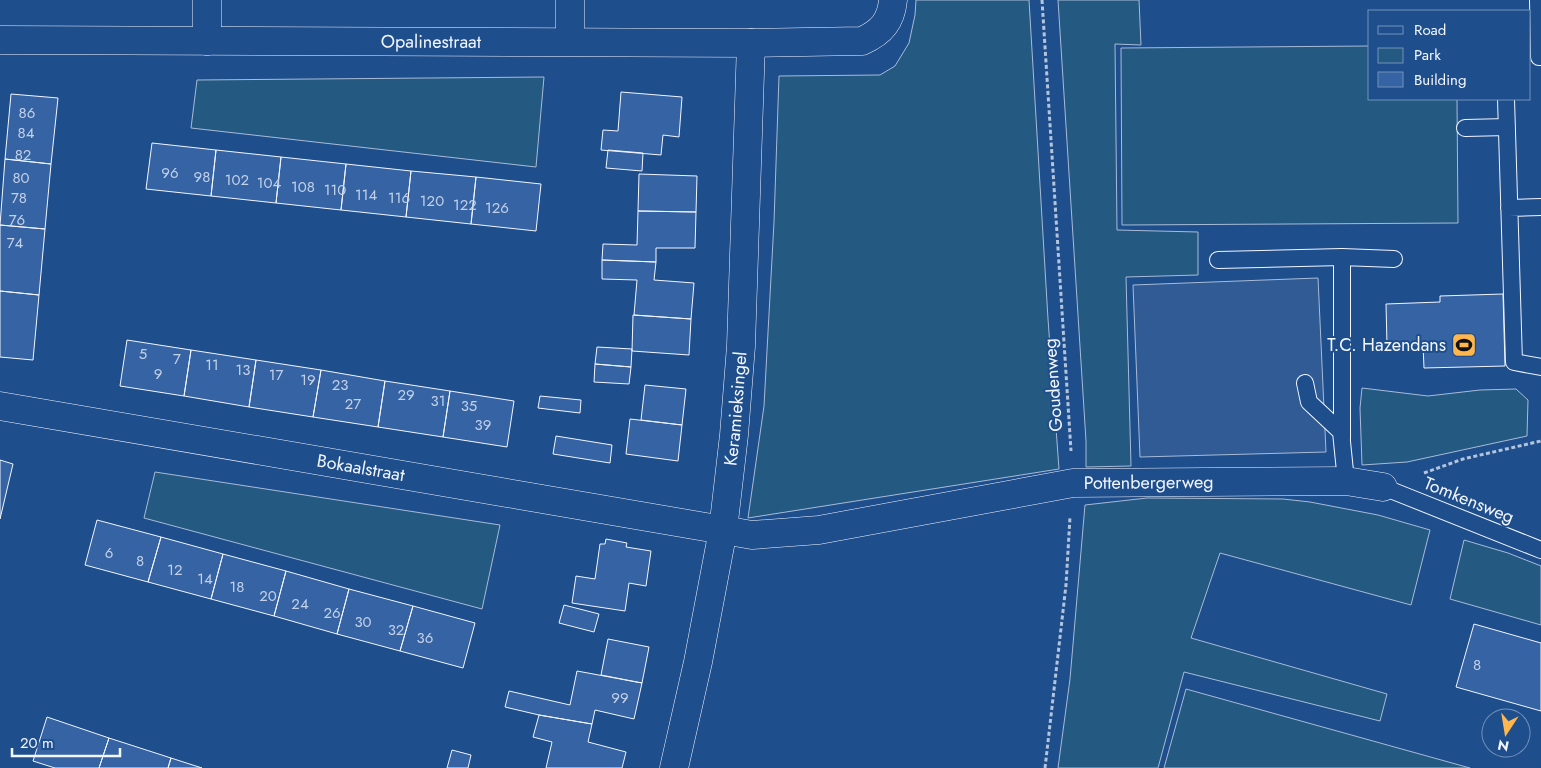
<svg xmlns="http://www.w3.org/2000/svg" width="1541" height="768" font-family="Jost,sans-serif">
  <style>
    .green { fill: #245a82; stroke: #a8bbd7 }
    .parking { fill: #305b95; stroke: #a8bbd7 }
    .building { fill: #3563a3; stroke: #f2f6ff }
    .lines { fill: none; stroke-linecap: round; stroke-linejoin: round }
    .lane-casing { stroke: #f2f6ff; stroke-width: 18 }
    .street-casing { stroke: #f2f6ff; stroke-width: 29 }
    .path { stroke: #b3c4dc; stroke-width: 3; stroke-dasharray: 4 2.5; stroke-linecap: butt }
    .lane { stroke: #1f4e8c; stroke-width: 16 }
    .street { stroke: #1f4e8c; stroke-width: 28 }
    .labels { text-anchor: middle; stroke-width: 4; stroke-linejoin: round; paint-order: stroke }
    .number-label { font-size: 15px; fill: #c3d1e8 }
    .street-label { font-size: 18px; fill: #f2f6ff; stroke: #1f4e8c }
    .poi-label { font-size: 18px; fill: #f2f6ff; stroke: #1f4e8c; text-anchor: end }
  </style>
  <rect width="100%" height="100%" fill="#1f4e8c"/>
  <path class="green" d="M916,0H1029L1048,319L1059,469L748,518L764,406L774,222L779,76L880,75L895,66L909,43L915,15Z
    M1058,0H1139L1141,45L1115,44L1117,230L1198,232V275L1126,277L1131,466L1086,467V441Z
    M1370,46V99H1457L1458,223L1122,225L1121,48Z
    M544,77L536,167L191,128L197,80Z
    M1362,388L1428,396L1480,390L1516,389L1528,400L1527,436L1407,462L1362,465L1360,408Z
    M155,472L500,525L482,609L144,518Z
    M1147,498L1283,499L1310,502L1378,515L1430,530L1411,605L1220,553L1191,638L1387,694L1380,721L1184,672L1158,768H1058L1070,679L1085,505Z
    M1464,540L1508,553L1541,566V625L1450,599Z
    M1186,689L1470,768H1164Z"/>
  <path class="parking" d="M1318,278L1326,452L1140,457L1133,285Z"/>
  <path class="building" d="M621,92L682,97L679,137L663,135L661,155L601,150L603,130L618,131Z
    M11,94L58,98L51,164L5,159Z
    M152,143L216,150L211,196L146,189Z
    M216,150L281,157L276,203L211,196Z
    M608,150L643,153L642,171L606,168Z
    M281,157L346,164L341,210L276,203Z
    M5,159L51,164L45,229L0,225Z
    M346,164L411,171L406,217L341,210Z
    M411,171L476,177L471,224L406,217Z
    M639,174L697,176L696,212L638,211Z
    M476,177L541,184L536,231L471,224Z
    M638,211L696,212L695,248H656V262L602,260L603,244L637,245Z
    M0,225L45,229L39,295L0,291Z
    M602,260L656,262L654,280L694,283L691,319L634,315L637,280L602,279Z
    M0,291L39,295L33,360L0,357Z
    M1503,294L1505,366L1424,368L1423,345H1387L1386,304L1440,302V296Z
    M633,315L691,319L689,355L632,351Z
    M127,340L191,350L184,396L120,386Z
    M597,347L632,349L631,367L595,364Z
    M191,350L256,360L249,407L184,396Z
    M256,360L321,370L313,417L249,407Z
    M595,364L631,367L629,384L594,382Z
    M321,370L385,381L378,427L313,417Z
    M385,381L450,391L443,437L378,427Z
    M645,385L686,389L682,425L641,420Z
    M450,391L514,401L507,447L443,437Z
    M540,396L581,400L580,413L538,408Z
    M630,419L682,425L678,461L626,454Z
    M556,436L612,445L610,463L553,454Z
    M0,460L13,464L0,519Z
    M97,520L161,537L148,582L85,565Z
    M161,537L223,554L211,599L148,582Z
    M606,539L627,543L626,547L651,551L646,586L629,583L625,611L572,603L576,576L595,579L600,544H605Z
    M223,554L286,571L274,616L211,599Z
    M286,571L349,589L337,634L274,616Z
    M349,589L413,606L400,651L337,634Z
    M564,605L599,614L594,632L559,623Z
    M413,606L475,623L463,668L400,651Z
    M1474,624L1541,643V711L1456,687Z
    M608,639L649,647L642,683L601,675Z
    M577,671L642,683L634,719L595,710L592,724L539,715L505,707L509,691L570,705Z
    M539,715L592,724L588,742L626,752L622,768H546L552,742L533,737Z
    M47,717L109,738L99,768H55L33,761Z
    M109,738L171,758L168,768H99Z
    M452,750L471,755L468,768H447Z
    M171,758L202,768H168Z"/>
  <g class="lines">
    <defs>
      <path id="lane" d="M1538,0L1539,57H1541
        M1506,99L1514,362L1541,367
        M1465,128L1507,127
        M1509,208L1541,207
        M1342,257L1394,259
        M1218,260L1342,257V439
        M1305,383L1309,402L1341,432L1346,481
        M1383,487L1541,550"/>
      <g id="street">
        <path d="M207,0V41"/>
        <path d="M570,0V41"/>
        <path id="s1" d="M0,40L751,43L862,41C882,32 891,21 893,0"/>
        <path id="s2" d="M0,406L752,535L819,530L1073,483L1346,481L1383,487"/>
        <path id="s3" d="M674,768L698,662L723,530L734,435L741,346L751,43"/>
      </g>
    </defs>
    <use href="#lane" class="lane-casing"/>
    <use href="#street" class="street-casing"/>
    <path class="path" d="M1042,0L1071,451
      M1424,473L1463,459L1541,441
      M1045,768L1066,585L1070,517"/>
    <use href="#lane" class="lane"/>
    <use href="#street" class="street"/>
  </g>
  <defs>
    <symbol id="stadium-square" viewBox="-11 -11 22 22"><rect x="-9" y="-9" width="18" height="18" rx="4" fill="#ffb74d" stroke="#1f4e8c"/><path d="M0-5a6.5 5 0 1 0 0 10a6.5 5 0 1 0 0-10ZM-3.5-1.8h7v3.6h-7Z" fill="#111"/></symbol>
  </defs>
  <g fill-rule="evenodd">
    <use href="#stadium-square" x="1450" y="331" width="28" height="28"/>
  </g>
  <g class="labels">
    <g class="number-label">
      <text x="27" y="118">86</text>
      <text x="26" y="138">84</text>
      <text x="23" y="160">82</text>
      <text x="170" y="178">96</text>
      <text x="202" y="182">98</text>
      <text x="21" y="183">80</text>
      <text x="237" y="185">102</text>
      <text x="269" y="188">104</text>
      <text x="303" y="192">108</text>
      <text x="335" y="195">110</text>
      <text x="366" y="200">114</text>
      <text x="19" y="203">78</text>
      <text x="399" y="203">116</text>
      <text x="432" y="206">120</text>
      <text x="465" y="210">122</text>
      <text x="497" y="213">126</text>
      <text x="17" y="225">76</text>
      <text x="15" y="248">74</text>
      <text x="143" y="359">5</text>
      <text x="177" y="364">7</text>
      <text x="212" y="370">11</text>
      <text x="243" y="375">13</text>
      <text x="158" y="379">9</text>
      <text x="276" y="380">17</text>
      <text x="308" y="385">19</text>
      <text x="340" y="390">23</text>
      <text x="406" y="400">29</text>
      <text x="438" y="406">31</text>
      <text x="353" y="409">27</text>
      <text x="469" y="411">35</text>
      <text x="483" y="430">39</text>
      <text x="109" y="558">6</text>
      <text x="140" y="566">8</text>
      <text x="175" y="575">12</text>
      <text x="205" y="584">14</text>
      <text x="237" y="592">18</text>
      <text x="268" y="601">20</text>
      <text x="300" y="609">24</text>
      <text x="332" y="618">26</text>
      <text x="363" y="627">30</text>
      <text x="396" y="635">32</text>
      <text x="425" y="643">36</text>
      <text x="1477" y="670">8</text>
      <text x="620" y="703">99</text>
    </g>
    <g class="street-label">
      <text dy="6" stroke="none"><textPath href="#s1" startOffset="431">Opalinestraat</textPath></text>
      <text transform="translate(1053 385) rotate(-94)" y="6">Goudenweg</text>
      <text dy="6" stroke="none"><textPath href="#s3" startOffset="365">Keramieksingel</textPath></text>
      <text dy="6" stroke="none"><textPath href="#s2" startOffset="366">Bokaalstraat</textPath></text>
      <text dy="6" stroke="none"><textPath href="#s2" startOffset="1164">Pottenbergerweg</textPath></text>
      <text transform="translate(1469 500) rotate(22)" y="6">Tomkensweg</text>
    </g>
    <g class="poi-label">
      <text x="1446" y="351">T.C. Hazendans</text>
    </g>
  </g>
  <rect x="1368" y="10" width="162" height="90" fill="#1f4e8c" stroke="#7391ba"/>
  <rect x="1378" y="26" width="25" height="8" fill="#1f4e8c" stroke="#7391ba"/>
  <text x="1414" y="35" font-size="15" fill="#f2f6ff">Road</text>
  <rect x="1378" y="48" width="25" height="15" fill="#245a82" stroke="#7391ba"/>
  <text x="1414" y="60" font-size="15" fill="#f2f6ff">Park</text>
  <rect x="1378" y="72" width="25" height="15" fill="#3563a3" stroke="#7391ba"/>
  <text x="1414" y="85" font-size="15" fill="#f2f6ff">Building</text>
  <g transform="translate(1506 733) rotate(192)"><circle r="24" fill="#1f4e8c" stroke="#7391ba"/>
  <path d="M0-4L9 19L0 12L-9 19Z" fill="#ffb74d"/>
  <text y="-8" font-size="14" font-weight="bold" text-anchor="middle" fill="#f2f6ff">N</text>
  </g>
  <path d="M12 748v8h108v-8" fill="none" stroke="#f2f6ff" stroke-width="2.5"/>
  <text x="20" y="748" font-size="15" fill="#f2f6ff" stroke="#1f4e8c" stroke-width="4" paint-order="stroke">20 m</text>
</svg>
